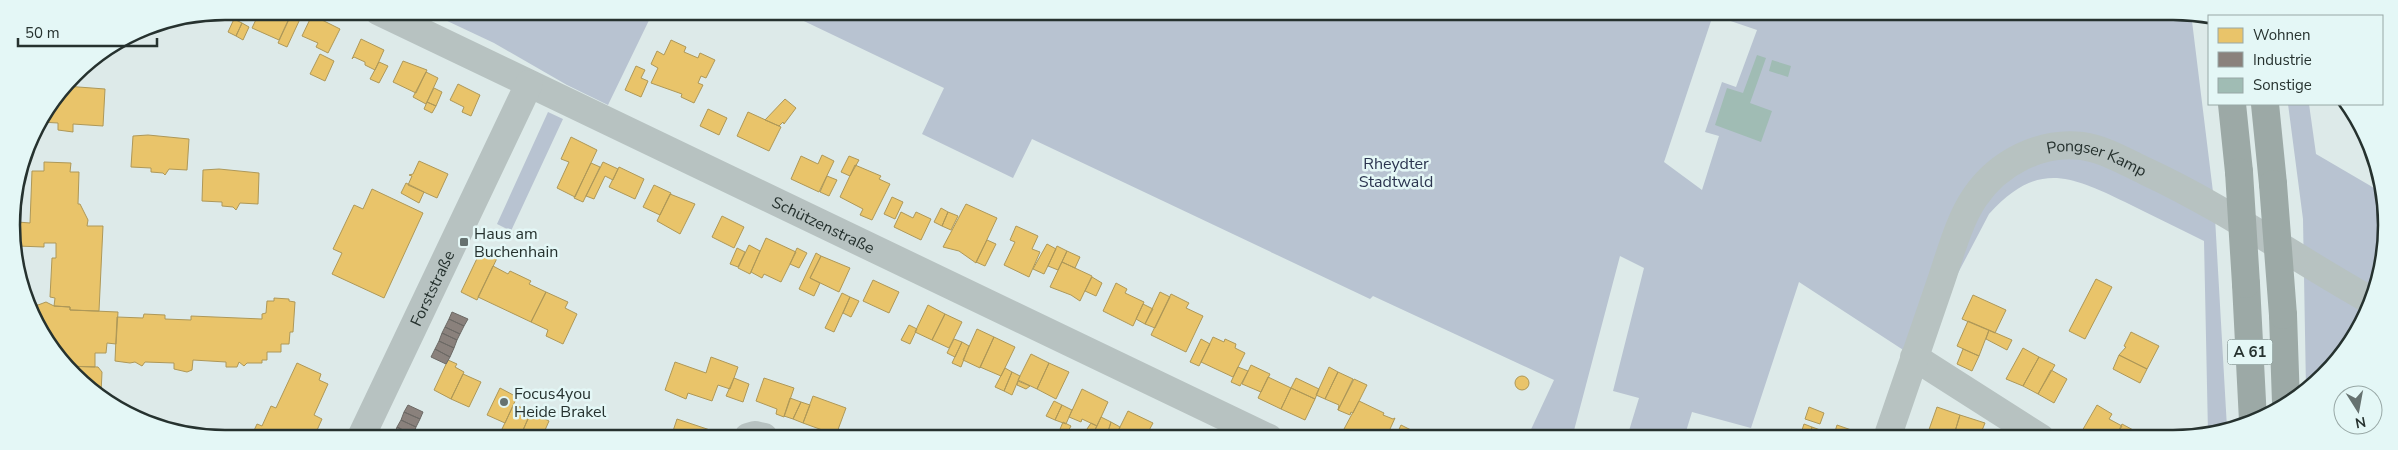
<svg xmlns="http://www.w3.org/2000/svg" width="2398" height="450" font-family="'Nunito Sans',sans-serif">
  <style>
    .green { fill: #b8c3d1; fill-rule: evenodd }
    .homes { fill: #e9c46a; stroke: #ae9858 }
    .industry { fill: #8a817c; stroke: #6c6965 }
    .building { fill: #a0bcb4 }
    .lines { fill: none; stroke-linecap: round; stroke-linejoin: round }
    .minor { stroke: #b7c2c1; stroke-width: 28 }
    .highway { stroke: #9ca9a6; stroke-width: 28 }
    .highway-bridge { stroke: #9ca9a6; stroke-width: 28 }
    .poi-dot { fill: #667270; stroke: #e4f7f6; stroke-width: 2 }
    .labels { text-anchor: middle; stroke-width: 5; stroke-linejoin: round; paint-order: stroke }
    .shield { fill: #e4f7f6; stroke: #5f6d6b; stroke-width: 1 }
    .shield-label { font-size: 15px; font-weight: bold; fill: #26322f }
    .street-label { font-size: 16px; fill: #26322f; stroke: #e4f7f6 }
    .park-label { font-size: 16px; fill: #2b344f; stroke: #e4f7f6 }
    .poi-label { font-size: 16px; fill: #26322f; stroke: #e4f7f6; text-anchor: start }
    .rim { fill: none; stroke: #26322f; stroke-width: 2.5 }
  </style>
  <rect width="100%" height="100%" fill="#ddeae9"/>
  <path class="green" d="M426,11L653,12L608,105L567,85L494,43Z
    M785,12L2191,13L2214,200L2227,428L2208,433L2204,241C2178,228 2151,215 2125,202C2067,174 2037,162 1989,214L1914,357L1799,282L1751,428L1692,412L1684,438H1666L1656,435L1655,438H1644L1628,434L1639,398L1613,391L1644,268L1620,256L1572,438H1527L1554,380L1373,296L1370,299L1032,139L1013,178L922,134L944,88ZM1713,15L1757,30L1736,87L1722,82L1705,132L1719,136L1702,190L1664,162Z
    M2288,104H2309L2316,154L2381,192L2385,253L2365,320L2324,376L2306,389L2303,219Z
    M548,112L563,119L511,231L497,224Z"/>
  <path class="homes" d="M260,11H285L291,14L279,40L252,28Z
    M291,15L300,19L287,47L278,43Z
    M312,15L340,29L328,53L316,47L318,43L302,36Z
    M234,19L242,23L236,36L228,32Z
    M242,23L249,27L243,40L236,36Z
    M361,39L384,50L375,70L365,65V62L354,57L352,59Z
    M671,40L686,47L684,52L698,58L700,53L715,60L706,78L701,76L698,83L703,85L694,103L681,97L682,94L651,83L658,68L651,64L657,51L664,55Z
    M320,54L334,61L325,81L310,74Z
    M403,61L427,70L416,93L393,82Z
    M379,62L388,66L379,83L370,79Z
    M636,66L645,70L641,78L648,81L641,97L625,90Z
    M426,72L438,78L426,104L413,97Z
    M458,84L480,95L471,116L462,112L464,107L450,100Z
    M65,86L105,89L103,126L73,124V132L58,130V123L40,122Z
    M434,88L442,92L436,106L427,102Z
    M785,99L796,108L784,124L783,122L779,126L765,120Z
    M427,102L436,106L432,113L424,109Z
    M708,109L727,118L719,135L700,126Z
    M748,112L781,127L769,151L737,136Z
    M148,135L189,139L187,170L169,169L165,175L163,173L151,172V168L131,167L133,136Z
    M571,137L597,150L575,197L557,188L569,162L561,159Z
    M822,155L834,161L819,192L791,179L801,156L818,164Z
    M849,156L859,160L850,176L841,172Z
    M419,161L448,174L437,198L408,185L412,176L409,175L413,174Z
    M44,162L71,163L70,172H79L78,204H80L88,220L87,226H103L99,311L70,310V307L54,306L55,298L50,297L52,258H56V243H44V247L17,246L18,222L30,223L32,171H44Z
    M603,162L618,169L613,180L605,176L594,199L586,196Z
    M591,163L600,167L583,202L574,198Z
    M855,165L881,176L879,179L890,184L872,220L860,215L863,209L840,197Z
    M619,167L644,179L635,199L609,187Z
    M219,169L259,173L258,204L240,203L236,210L233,207L222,206V202L202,201L203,170Z
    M827,176L837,180L829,196L820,192Z
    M406,183L424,192L419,203L401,193Z
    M654,185L671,193L660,215L643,207Z
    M372,189L423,213L384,298L332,274L342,253L333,249L354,205L363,209Z
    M670,194L695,204L680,234L657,221Z
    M892,197L903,202L895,219L884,214Z
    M966,204L997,218L976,263L959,251L943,247Z
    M941,208L948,212L942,226L934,222Z
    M901,212L913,218L916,212L931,219L921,240L894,227Z
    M948,212L958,216L951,230L942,226Z
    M722,216L744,227L734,248L712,237Z
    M1016,226L1038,236L1032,249L1040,252L1029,277L1004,265L1015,242L1010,240Z
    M766,238L796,252L781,282L764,274L762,278L751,272Z
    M987,240L996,244L985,266L976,262Z
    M1047,244L1056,249L1044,274L1033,269Z
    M749,245L760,251L750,274L738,268Z
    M483,246L499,254L477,300L461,292Z
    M1057,246L1067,251L1058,270L1048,266Z
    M737,248L745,252L738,267L730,264Z
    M797,248L807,253L799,268L790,264Z
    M1067,251L1080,257L1075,268L1062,262Z
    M816,253L821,256L810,278L820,283L814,296L799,289Z
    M821,256L850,268L839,292L810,278Z
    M1062,262L1092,276L1080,301L1071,295L1050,287Z
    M493,266L508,274L510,271L531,281L529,284L546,292L531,322L478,297Z
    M1092,277L1102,283L1096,296L1085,291Z
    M2096,279L2112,287L2085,339L2069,331Z
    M873,280L899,292L889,313L863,301Z
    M1116,283L1127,289L1125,293L1144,302L1133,326L1103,311Z
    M546,292L568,302L565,308L577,314L563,344L546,336L548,330L531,322Z
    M1160,292L1170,297L1155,328L1145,324Z
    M842,293L850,297L834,332L825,328Z
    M1171,294L1189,303L1186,308L1203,316L1186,352L1151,335Z
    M1973,295L2006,310L1995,333L1962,319Z
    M850,297L859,301L851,317L843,313Z
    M274,298L289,299V301L295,302L293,332H290L289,344H281V352H267V360H262V363H247L244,366L239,362L237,367H226V362L193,360L192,370L187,372L174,369V363L145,362L142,366L135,362L130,363L115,361L117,317L143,318L144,314L165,315V319L191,320V316L262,319V314L266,313L267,301H274Z
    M28,302L38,305L46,302L54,306L70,307V310L118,312L116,344L107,343L106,353H95V367L64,366Z
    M1143,304L1153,309L1145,324L1136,319Z
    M928,305L945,314L932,340L915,332Z
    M945,314L962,322L949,348L932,340Z
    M1968,321L1989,330L1979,356L1957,346Z
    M909,325L917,329L910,344L901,340Z
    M977,329L994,337L980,368L963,360Z
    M1989,330L2012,340L2007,350L1986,339Z
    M2131,332L2159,346L2147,369L2119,355L2126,347L2124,346Z
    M994,337L1015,347L1001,376L980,367Z
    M1213,337L1224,342L1225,339L1236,344L1235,348L1245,353L1233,377L1201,362Z
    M954,339L962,342L955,357L947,353Z
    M1201,339L1210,344L1199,366L1190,362Z
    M962,342L969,346L961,367L952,363Z
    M2023,348L2039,357L2023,386L2006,379Z
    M1963,349L1979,356L1972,371L1957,364Z
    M1031,354L1049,363L1037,389L1018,380Z
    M2119,355L2147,369L2140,383L2113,369Z
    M711,357L738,367L730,389L718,385L712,401L688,393L686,399L665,390L675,362L706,373Z
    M2039,357L2055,365L2038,394L2023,386Z
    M448,360L457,364L455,367L464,372L451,399L434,390Z
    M297,363L321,374L319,380L328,384L314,415L322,419L314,437H301L295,434L293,437H251L257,424L262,426L271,406L276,408Z
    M1049,363L1069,372L1056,399L1037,389Z
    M1251,365L1270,374L1261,392L1242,384Z
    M64,366L98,367L102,372L101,394Z
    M1238,367L1248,371L1240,386L1231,382Z
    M1329,367L1338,372L1325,399L1316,395Z
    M1005,368L1012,372L1004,391L995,387Z
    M2051,370L2067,379L2054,403L2038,394Z
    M1012,372L1020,376L1012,395L1004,391Z
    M1338,372L1353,379L1338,410L1339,405L1325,399Z
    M463,374L481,382L469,407L451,399Z
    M1515 383a7 7 0 1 1 14 0a7 7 0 1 1-14 0Z
    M1268,377L1291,388L1281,409L1258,398Z
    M734,378L749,384L743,402L726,396Z
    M764,378L794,388L784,417L776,414L777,409L756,401Z
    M1296,378L1319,389L1315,399L1291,388Z
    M1354,379L1367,385L1353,413L1351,412L1350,415L1338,410Z
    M1018,381L1030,386L1026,389L1017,385Z
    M500,388L517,397L505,423L487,415Z
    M1291,388L1315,399L1305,420L1281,409Z
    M1082,389L1108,402L1097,426L1082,419L1081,422L1069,417Z
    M813,396L846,408L836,435L803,423Z
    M790,398L801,402L793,419L784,416Z
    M1054,401L1062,405L1055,420L1046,416Z
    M1359,401L1384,413L1383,415L1393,419L1395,418L1386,438H1370L1344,429Z
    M801,402L810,405L803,423L793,419Z
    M514,404L531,412L520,437L502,429Z
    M1062,405L1072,410L1066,424L1055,420Z
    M2097,405L2112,414L2109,419L2122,426L2115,438H2078Z
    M1809,407L1824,413L1820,424L1805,419Z
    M1937,407L1960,415L1953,438H1926Z
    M1128,411L1153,423L1145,438H1126L1117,433Z
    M531,412L549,421L542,437H520Z
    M1960,415L1985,423L1979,438H1953Z
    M1101,417L1111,422L1106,438L1093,434Z
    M677,419L710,430L708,437H671Z
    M1063,422L1071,426L1065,437L1058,434Z
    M1111,422L1120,427L1115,438H1106Z
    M1091,423L1097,426L1093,434L1098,438H1081Z
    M1804,424L1812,427L1809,438L1800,436Z
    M2122,424L2135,431L2131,438H2115Z
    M1401,425L1417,433L1414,438H1395Z
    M1837,425L1860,433L1859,438H1833Z
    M1812,427L1834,435L1833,438H1809Z
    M1982,429L1991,433L1990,436L1996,438H1979Z
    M1452,430L1467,437V438L1449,437Z
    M2135,431L2143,436L2142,438H2131Z
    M1179,432L1193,438H1176Z
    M1417,433L1427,438H1414Z
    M1915,434L1926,437V438H1914Z"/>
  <path class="industry" d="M452,312L468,319L464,326L449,319Z
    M449,319L464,326L460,334L445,327Z
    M445,327L460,334L457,340L442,333Z
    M442,333L457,340L454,348L439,341Z
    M439,341L454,348L450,357L435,349Z
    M435,349L450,357L446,364L431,357Z
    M408,405L423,412L420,419L404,412Z
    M404,412L420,419L416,427L401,420Z
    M401,420L416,427L413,435L397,427Z
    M397,427L413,435L411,437H398L394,435Z"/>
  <path class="building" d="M1757,55L1766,58L1750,103L1772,111L1761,142L1715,125L1727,88L1743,93Z
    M1772,60L1791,66L1788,77L1769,71Z"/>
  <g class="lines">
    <g class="minor">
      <path id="s1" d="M378,11L1269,438"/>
      <path d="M1914,357L2041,438"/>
      <path id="s2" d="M361,437L529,84"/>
      <path d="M748,437L755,435L764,437"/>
      <path id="s3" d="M1887,438C1905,385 1923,333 1941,281C1950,255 1959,220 1975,197C1998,163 2040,141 2082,146C2104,149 2124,161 2145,171C2223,207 2295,258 2370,300"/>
    </g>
    <path class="highway" d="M2232,104L2239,172
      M2265,104L2273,184
      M2246,284L2253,421
      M2283,315L2286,403"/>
    <path class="highway-bridge" d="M2239,172L2246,284
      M2273,184L2283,315"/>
  </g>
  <g class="poi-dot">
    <rect x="459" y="237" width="10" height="10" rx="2.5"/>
    <circle cx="504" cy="402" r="5"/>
  </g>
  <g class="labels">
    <rect class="shield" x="2227.5" y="339.5" width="45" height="25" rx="4"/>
    <g class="shield-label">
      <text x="2250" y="357">A 61</text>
    </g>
    <g class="street-label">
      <text dy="6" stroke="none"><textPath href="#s3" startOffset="398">Pongser Kamp</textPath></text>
      <text dy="6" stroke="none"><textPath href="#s1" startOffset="494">Schützenstraße</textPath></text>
      <text dy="6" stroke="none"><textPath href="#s2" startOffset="165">Forststraße</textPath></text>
    </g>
    <g class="park-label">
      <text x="1396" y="169">Rheydter<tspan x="1396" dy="18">Stadtwald</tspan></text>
    </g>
    <g class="poi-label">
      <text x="474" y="239">Haus am<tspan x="474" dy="18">Buchenhain</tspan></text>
      <text x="514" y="399">Focus4you<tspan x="514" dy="18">Heide Brakel</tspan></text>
    </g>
  </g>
  <path d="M0 0H2398V450H0ZM225 20H2173A205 205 0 0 1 2378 225V225A205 205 0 0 1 2173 430H225A205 205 0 0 1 20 225V225A205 205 0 0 1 225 20Z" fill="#e4f7f6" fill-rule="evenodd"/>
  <path class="rim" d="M225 20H2173A205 205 0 0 1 2378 225V225A205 205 0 0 1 2173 430H225A205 205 0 0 1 20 225V225A205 205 0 0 1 225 20Z"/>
  <rect x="2208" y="15" width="175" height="90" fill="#e4f7f6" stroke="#98a8a6"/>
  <rect x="2218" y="28" width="25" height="15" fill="#e9c46a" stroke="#98a8a6"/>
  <text x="2253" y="40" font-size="15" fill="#26322f">Wohnen</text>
  <rect x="2218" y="52" width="25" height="15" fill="#8a817c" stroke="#98a8a6"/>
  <text x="2253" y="65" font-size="15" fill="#26322f">Industrie</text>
  <rect x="2218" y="78" width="25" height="15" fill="#a0bcb4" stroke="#98a8a6"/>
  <text x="2253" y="90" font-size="15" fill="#26322f">Sonstige</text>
  <g transform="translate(2358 410) rotate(169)"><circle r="24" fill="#e4f7f6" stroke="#98a8a6"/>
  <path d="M0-4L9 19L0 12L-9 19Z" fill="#667270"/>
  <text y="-8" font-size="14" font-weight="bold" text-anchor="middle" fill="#26322f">N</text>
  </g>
  <path d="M18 38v8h139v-8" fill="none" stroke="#26322f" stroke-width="2.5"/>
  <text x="25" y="38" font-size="15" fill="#26322f" stroke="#e4f7f6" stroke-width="4" paint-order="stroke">50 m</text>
</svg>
